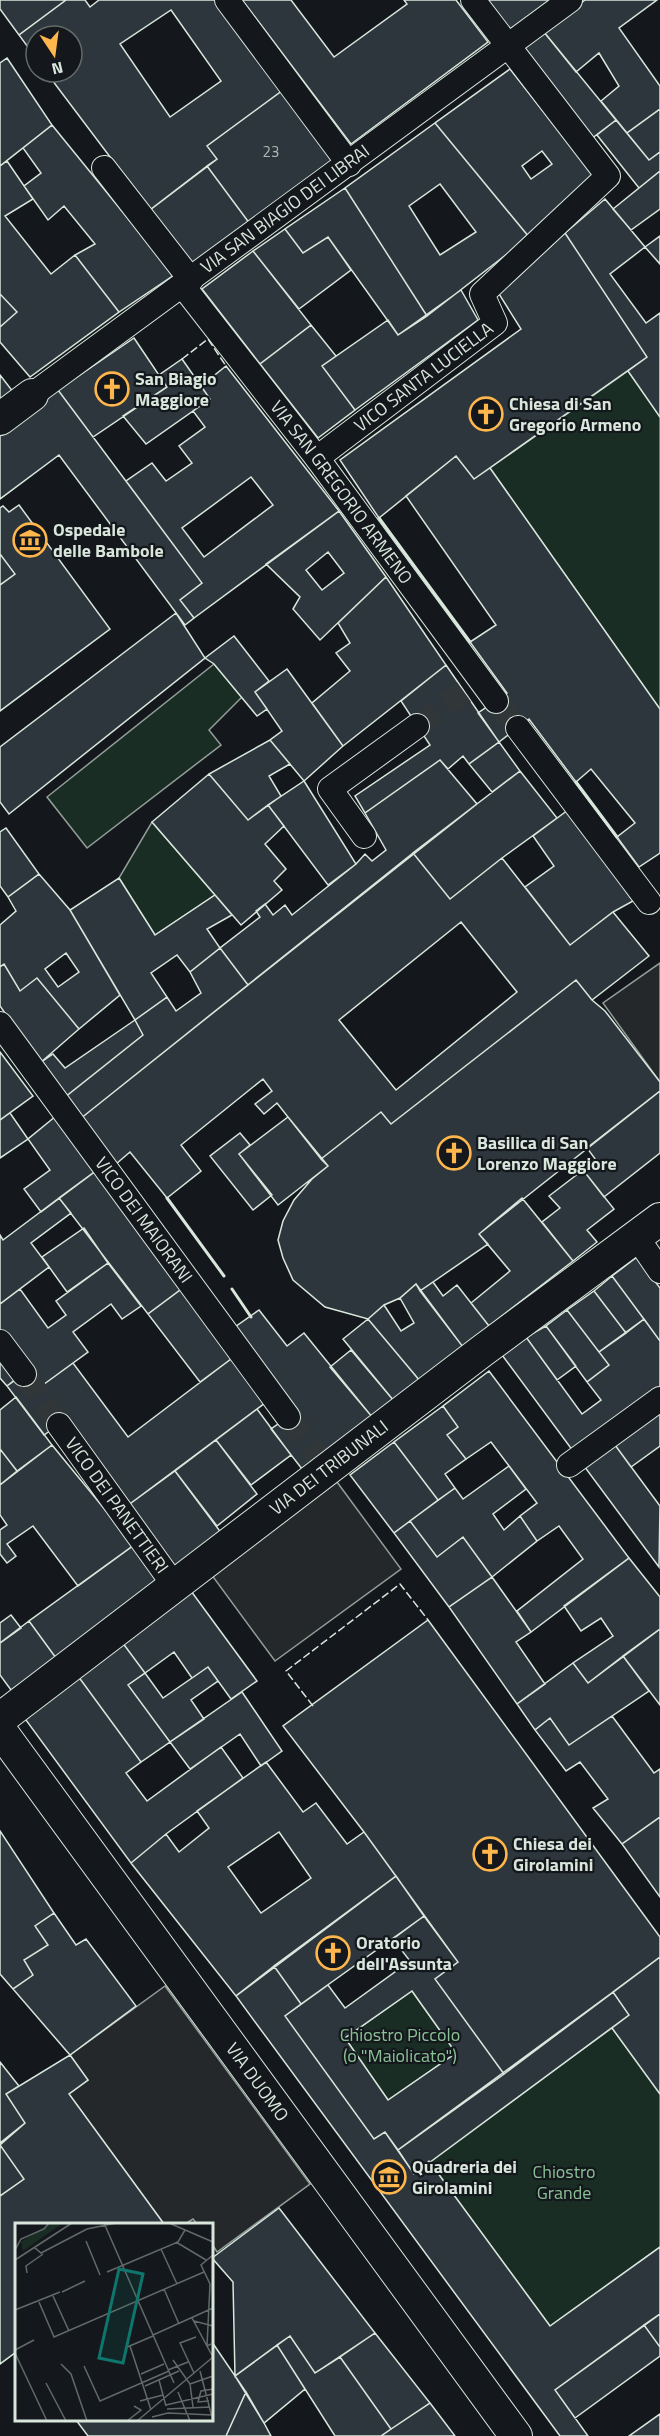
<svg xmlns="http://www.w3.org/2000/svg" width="660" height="2436" font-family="'Titillium Web',sans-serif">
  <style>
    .green { fill: #1a2d24; stroke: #939e99; stroke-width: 1.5 }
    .parking { fill: #24282b; stroke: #939e99; stroke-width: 1.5 }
    .building { fill: #2c363c; stroke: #d8e6dc; stroke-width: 1.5; fill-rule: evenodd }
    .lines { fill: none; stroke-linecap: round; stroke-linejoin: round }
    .pedestrian-tunnel { stroke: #313739; stroke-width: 24; stroke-dasharray: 24 12; stroke-linecap: butt }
    .pedestrian-casing { stroke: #d8e6dc; stroke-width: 26 }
    .minor-casing { stroke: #d8e6dc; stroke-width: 34 }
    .pedestrian { stroke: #14181c; stroke-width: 24 }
    .minor { stroke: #14181c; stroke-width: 32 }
    .fence { stroke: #d8e6dc; stroke-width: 1.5; stroke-dasharray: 8 3; stroke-linecap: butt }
    .wall { stroke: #d8e6dc; stroke-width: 3 }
    .labels { text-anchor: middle; stroke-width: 4.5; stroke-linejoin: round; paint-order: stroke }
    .number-label { font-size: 15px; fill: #adbab4 }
    .street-label { font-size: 18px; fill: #d8e6dc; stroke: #14181c }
    .poi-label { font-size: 18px; font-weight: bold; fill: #d8e6dc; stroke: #14181c; text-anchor: start }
    .park-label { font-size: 18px; fill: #8ac095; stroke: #14181c }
    .inset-road { fill: none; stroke: #626a69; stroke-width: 1.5 }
    .view { fill: #0f766e; fill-opacity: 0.15; stroke: #0f766e; stroke-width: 3 }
    .inset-edge { fill: none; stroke: #d8e6dc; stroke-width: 3 }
  </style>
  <rect width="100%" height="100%" fill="#14181c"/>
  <path class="green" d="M628,371L660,417V709L490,468Z
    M214,664L242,697L209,730L221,745L87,848L47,797Z
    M152,822L215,895L155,935L119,878Z
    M412,1991L456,2053L388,2100L345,2038Z
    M612,2028L660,2094V2247L550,2326L429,2161Z"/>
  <path class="parking" d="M660,963V1082L603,1003Z
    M337,1482L401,1569L275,1661L211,1574Z
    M165,1986L310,2184L217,2252L212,2244V2224H197L193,2219L185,2224H164L69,2094L88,2080L70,2055Z"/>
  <path class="building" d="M0,0H66L19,35L0,9Z
    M66,0H85L90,7L99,0H216L283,90L207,146L217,159L150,210L46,72H72V36H36V58L19,35ZM171,10L221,81L170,117L120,44Z
    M242,0H291L334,57L407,4L404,0H456L488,42L351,144Z
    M487,0H550L509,30Z
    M585,0H657L619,28L660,86V109L627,133L601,101L619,86L599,53L576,72L544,32Z
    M544,32L616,120L591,139L520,52Z
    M7,58L52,125L0,166V63Z
    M510,69L594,176L529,237L435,123ZM542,151L552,164L531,179L522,166Z
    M283,90L336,161L250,224L207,166L217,159L207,146Z
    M660,109V152L649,160L627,133Z
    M616,120L649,160L660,152V171L639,188L597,135Z
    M435,123L529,237L427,316L345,188ZM440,184L476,232L440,255L409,206Z
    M52,125L174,275L119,312L75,255L95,244L64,206L48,220L24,186L41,173L23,148Z
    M7,161L33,199L5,216L51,274L75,255L119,312L30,377L0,342V327L17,312L0,294V166Z
    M207,166L250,224L193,266L150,210Z
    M660,171V209L631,230L613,209Z
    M345,188L427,316L398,335L328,237L303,253L285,229Z
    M605,199L645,247L610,274L646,323L660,313V417L628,371L647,357L565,233Z
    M285,229L303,253L328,237L351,270L299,309L253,251Z
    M565,233L647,357L474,479L456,456L379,518L340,460L521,329L499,294Z
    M660,236V264L645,247Z
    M253,251L311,325L260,364L202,289Z
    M461,290L478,320L355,410L322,366L388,320L398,335Z
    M0,294L17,312L0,327Z
    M311,325L336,356L322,366L355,410L318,438L260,364Z
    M134,338L167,387L93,437L58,390Z
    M182,359L210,399L146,444L123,416L167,387L159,375Z
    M226,366L339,511L194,618L180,600L202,583L126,481L152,463L166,481L192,463L179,446L205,427L193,411L210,399L201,386ZM251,477L273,505L204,557L182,528Z
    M0,375L14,393L0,403Z
    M58,390L202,583L180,600L194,618L185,625L59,455L0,499V433Z
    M456,456L474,479L490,468L660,709V853L639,867L617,837L635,823L591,769L576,782L529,719L499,742L478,713L507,693L470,642L496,625L406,496Z
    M19,505L110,629L0,711V585L15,574L0,554V508L3,506L9,512Z
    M339,511L386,577L320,640L293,609L300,597L266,564ZM328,552L344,573L322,590L306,570Z
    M0,554L15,574L0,585Z
    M386,577L446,665L343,746L312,703L350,671L336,653L350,643L338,623Z
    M176,613L205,658L9,814L0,802V747Z
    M234,636L269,681L255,692L267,709L257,716L214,664L205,658Z
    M446,665L499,742L469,764L463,756L448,769L440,760L365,813L355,796L430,745L401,701Z
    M287,669L343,746L304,781L270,740L282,731L255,692Z
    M270,740L290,764L269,776L281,796L248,820L209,774Z
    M499,742L520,771L492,792L469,764Z
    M440,760L477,804L248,985L220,948L260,917L256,911L265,904L273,915L285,905L292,915L356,864L365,854L372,861L386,850L365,813Z
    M520,771L557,818L502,858L450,899L413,853Z
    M209,774L248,820L268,805L284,826L265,844L286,869L274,881L282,890L241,925L152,822Z
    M304,781L356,864L328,885L268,805Z
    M568,810L633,901L613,912L570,945L525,887L554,866L533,836Z
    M6,828L39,874L8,897L0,886V832Z
    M413,853L450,899L502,858L570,945L613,912L649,956L592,1000L576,980L391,1124L381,1112L321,1159L277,1103L264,1114L255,1104L272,1091L263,1079L181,1145L201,1171L167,1198L130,1152L116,1164L80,1119ZM461,922L517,992L396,1090L339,1020Z
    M39,874L70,910L120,995L79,1029L37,978L20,991L4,964L0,967V925L16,911L8,897ZM66,953L79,972L58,987L45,969Z
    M119,878L155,935L215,895L232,915L207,929L220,948L190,972L177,955L151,973L167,997L135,1020L70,910Z
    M220,948L248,985L80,1119L64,1098L143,1035L135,1020L167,997L176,1011L201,993L190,972Z
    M4,964L20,991L37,978L79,1029L40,1063L0,1006V967Z
    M576,980L592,1000L605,1011L660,1082V1091L479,1234L488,1244L420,1291L416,1284L400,1298L384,1305L368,1319L325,1307L293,1280L283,1258L278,1240L283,1221L294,1200L312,1179L328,1166L321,1159L381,1112L391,1124Z
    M135,1020L143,1035L64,1098L40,1063L53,1054L65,1068Z
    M0,1052L33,1096L0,1120Z
    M660,1091V1153L604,1197L583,1170L596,1160L587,1148Z
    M10,1113L28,1139L0,1158V1120Z
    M56,1116L97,1170L41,1212L24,1189L50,1170L28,1139Z
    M288,1117L328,1166L278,1205L239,1154Z
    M240,1133L250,1145L239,1154L272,1195L253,1210L210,1156Z
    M97,1170L184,1287L148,1314L59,1198Z
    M583,1170L614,1209L587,1230L597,1242L573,1261L542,1222L560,1208L549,1196Z
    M59,1198L71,1213L31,1243L49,1267L0,1304V1235L3,1240Z
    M522,1198L573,1261L489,1326L471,1303L510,1271L479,1234Z
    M84,1228L108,1263L67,1292L42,1257Z
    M637,1257L660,1288V1341L612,1276Z
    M108,1263L141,1306L122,1319L111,1304L73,1332L88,1352L36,1390L0,1331V1304L20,1289L48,1328L66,1315L56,1301Z
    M612,1276L644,1319L626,1333L594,1291Z
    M433,1282L443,1296L457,1285L489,1326L463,1347L420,1291Z
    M416,1284L463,1347L420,1381L368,1319L384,1305L401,1331L414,1323L400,1298Z
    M184,1287L235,1356L200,1382L148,1314Z
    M594,1291L626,1333L599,1352L567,1310Z
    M259,1310L287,1346L304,1333L373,1418L302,1469L271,1429L288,1417L235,1327Z
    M567,1310L609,1365L587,1382L546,1326Z
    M368,1319L420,1381L394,1401L343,1339Z
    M644,1319L660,1341V1388L573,1451L502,1355L526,1337L582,1414L601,1400L587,1382L609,1365L599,1352Z
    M546,1326L576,1366L557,1380L526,1337Z
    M351,1350L394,1401L373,1418L330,1367Z
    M235,1356L269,1400L127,1506L64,1421L44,1435L7,1386L24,1374L36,1390L73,1363L128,1437Z
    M0,1358L17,1378L7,1386L0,1378Z
    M489,1371L629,1558L531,1632L517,1611L583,1559L559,1526L537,1541L520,1516L537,1503L491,1442L466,1459L447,1435L458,1427L443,1406Z
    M16,1397L52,1445L17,1471L0,1449V1410Z
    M443,1406L458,1427L447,1435L466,1459L445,1474L455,1488L438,1500L394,1442Z
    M257,1409L291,1455L251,1485L216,1440Z
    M660,1413V1446L631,1467L615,1445Z
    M216,1440L257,1494L217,1526L175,1471Z
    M394,1442L438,1500L394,1533L350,1475Z
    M52,1445L134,1545L78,1586L33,1526L7,1544L16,1556L7,1563L0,1554V1530L7,1525L0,1515V1485Z
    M615,1445L660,1506L659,1567L584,1466Z
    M0,1449L17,1471L1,1484L0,1483Z
    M509,1466L526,1489L493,1514L504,1530L520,1516L537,1541L492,1577L463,1537L437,1557L410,1521L455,1488L463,1499Z
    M175,1471L222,1534L175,1570L127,1506Z
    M410,1521L437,1557L463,1537L492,1577L449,1607L394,1533Z
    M134,1545L161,1581L56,1658L29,1621Z
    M629,1558L660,1597V1629L588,1683L573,1663L613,1636L601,1618L581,1631L564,1606Z
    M492,1577L531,1632L516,1642L545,1684L517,1704L449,1607Z
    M191,1591L257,1681L231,1699L208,1667L192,1678L174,1652L145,1673L122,1642Z
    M11,1615L21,1628L0,1643V1623Z
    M428,1620L660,1937V1957L504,2074L435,1979L458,1962L364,1832L283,1726Z
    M29,1621L56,1658L11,1690L0,1675V1643Z
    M660,1629V1705L623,1656Z
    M122,1642L145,1673L128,1685L170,1742L141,1762L78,1676Z
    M623,1656L649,1691L569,1745L550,1718L535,1730L517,1704L573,1663L588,1683Z
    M208,1667L218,1681L191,1700L204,1719L170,1742L128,1685L145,1673L163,1698Z
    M78,1676L141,1762L126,1773L147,1801L221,1747L243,1778L166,1834L131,1863L23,1716Z
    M242,1692L282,1751L261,1766L240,1734L190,1769L170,1742Z
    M612,1716L654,1773L660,1769V1817L622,1844L593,1808L608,1799L580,1762L566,1771L535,1730L550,1718L569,1745Z
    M266,1762L303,1812L316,1803L347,1844L364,1832L396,1876L236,1996L131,1863L166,1834L179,1852L209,1828L197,1811ZM279,1832L311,1878L261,1913L228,1867Z
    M660,1817V1897L622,1844Z
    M0,1831L54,1913L35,1926L48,1945L24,1960L33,1975L13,1989L0,1974Z
    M396,1876L424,1916L301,2004L274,1966Z
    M54,1913L76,1945L86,1939L136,2006L70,2055L13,1989L33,1975L24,1960L48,1945L35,1926Z
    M424,1916L458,1962L435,1979L504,2074L398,2150L385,2132L374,2139L285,2016L328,1985L345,2008L410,1961L393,1939ZM412,1991L456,2053L388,2100L345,2038Z
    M660,1957V2094L612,2028L629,2015L613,1992Z
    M274,1966L301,2004L285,2016L374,2139L385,2132L414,2174L429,2161L550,2326L660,2247V2314L555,2390L588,2436H560L236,1996Z
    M613,1992L629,2015L414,2174L398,2150Z
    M70,2055L88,2080L69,2094L164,2224H16V2352L0,2364V2196L24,2179L0,2145L25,2123L6,2094Z
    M0,2062L19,2086L6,2094L25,2123L0,2143Z
    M0,2145L24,2179L0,2196Z
    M279,2208L375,2333L315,2373L290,2336L235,2376L233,2282L212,2258Z
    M660,2314V2347L644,2325Z
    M644,2325L660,2347V2356L575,2418L555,2390Z
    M375,2333L430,2403L391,2429L340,2357Z
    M290,2336L315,2373L340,2357L391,2429L381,2436H335L277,2345Z
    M214,2345L246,2392L226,2436H88L76,2420H212V2347Z
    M277,2345L305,2389L264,2423L235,2376Z
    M246,2392L264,2423L271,2436H226Z
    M430,2403L455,2436H381L391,2429Z
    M660,2414V2436H629Z"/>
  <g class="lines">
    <path class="pedestrian-tunnel" d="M496,701L518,728
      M417,726L464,692
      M24,1374L59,1425
      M288,1417L319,1458"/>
    <defs>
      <g id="pedestrian">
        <path d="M227,0L349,164"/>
        <path d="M104,168L191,280"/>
        <path id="s1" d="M183,286L317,458L496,701"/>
        <path id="s2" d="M32,395L570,0"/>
        <path id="s3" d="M317,458L495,323L482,294L608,176L473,0"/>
        <path d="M518,728L649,902"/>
        <path d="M364,836L330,789L417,726"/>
        <path id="s4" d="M0,1024L288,1417"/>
        <path d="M636,1236L660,1271"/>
        <path d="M0,1342L24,1374"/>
        <path id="s5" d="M59,1425L174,1585"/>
        <path d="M569,1465L660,1399"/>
      </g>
      <g id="minor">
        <path d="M0,419L32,395"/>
        <path id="s6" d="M0,1719L482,1351L660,1219"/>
        <path id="s7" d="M0,1730L516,2436"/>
      </g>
    </defs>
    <use href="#pedestrian" class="pedestrian-casing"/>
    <use href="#minor" class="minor-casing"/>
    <use href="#pedestrian" class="pedestrian"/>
    <use href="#minor" class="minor"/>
    <path class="fence" d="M182,359L208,339L226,366
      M313,1706L286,1671L400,1584L428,1620"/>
    <path class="wall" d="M379,518L470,642
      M576,782L617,837
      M167,1198L224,1276
      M232,1289L251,1317"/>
  </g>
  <defs>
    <symbol id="church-ring" viewBox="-11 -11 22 22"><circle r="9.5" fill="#14181c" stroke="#ffb74d" stroke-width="1.5"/><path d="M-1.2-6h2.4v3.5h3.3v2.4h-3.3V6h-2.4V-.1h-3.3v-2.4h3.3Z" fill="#ffb74d"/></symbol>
    <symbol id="museum-ring" viewBox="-11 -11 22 22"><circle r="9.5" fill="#14181c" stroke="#ffb74d" stroke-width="1.5"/><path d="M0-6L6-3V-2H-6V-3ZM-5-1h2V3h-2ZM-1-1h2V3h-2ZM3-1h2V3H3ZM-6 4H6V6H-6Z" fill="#ffb74d"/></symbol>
  </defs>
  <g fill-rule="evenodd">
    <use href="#church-ring" x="93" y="370" width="38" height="38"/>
    <use href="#church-ring" x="467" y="395" width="38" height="38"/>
    <use href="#museum-ring" x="11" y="521" width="38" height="38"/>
    <use href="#church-ring" x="435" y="1134" width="38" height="38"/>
    <use href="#church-ring" x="471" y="1835" width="38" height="38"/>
    <use href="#church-ring" x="314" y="1934" width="38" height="38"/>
    <use href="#museum-ring" x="370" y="2158" width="38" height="38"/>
  </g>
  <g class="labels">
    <g class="number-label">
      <text x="271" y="157">23</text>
    </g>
    <g class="street-label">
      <text dy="6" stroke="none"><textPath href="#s2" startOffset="314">VIA SAN BIAGIO DEI LIBRAI</textPath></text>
      <text dy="6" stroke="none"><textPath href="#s3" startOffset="134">VICO SANTA LUCIELLA</textPath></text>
      <text dy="6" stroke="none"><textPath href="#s1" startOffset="260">VIA SAN GREGORIO ARMENO</textPath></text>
      <text dy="6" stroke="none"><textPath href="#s4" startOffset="243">VICO DEI MAIORANI</textPath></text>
      <text dy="6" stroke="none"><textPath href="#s6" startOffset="414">VIA DEI TRIBUNALI</textPath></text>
      <text dy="6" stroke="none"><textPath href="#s5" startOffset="99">VICO DEI PANETTIERI</textPath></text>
      <text dy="6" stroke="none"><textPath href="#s7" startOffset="436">VIA DUOMO</textPath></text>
    </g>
    <g class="poi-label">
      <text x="135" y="385">San Biagio<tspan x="135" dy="21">Maggiore</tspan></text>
      <text x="509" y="410">Chiesa di San<tspan x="509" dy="21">Gregorio Armeno</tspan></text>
      <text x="53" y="536">Ospedale<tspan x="53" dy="21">delle Bambole</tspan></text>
      <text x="477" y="1149">Basilica di San<tspan x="477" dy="21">Lorenzo Maggiore</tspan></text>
      <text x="513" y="1850">Chiesa dei<tspan x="513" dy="21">Girolamini</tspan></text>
      <text x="356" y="1949">Oratorio<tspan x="356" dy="21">dell'Assunta</tspan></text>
      <text x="412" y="2173">Quadreria dei<tspan x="412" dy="21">Girolamini</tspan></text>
    </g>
    <g class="park-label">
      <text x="400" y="2041">Chiostro Piccolo<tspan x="400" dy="21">(o "Maiolicato")</tspan></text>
      <text x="564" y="2178">Chiostro<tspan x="564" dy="21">Grande</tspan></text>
    </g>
  </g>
  <g transform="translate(15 2223)">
    <rect width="198" height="198" fill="#14181c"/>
    <path d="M35,0H48L8,28L6,19Z" fill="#1a2d24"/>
    <path class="inset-road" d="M89,0L159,160M154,0L198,19M71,18L85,52M161,19L191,37M19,24L26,30L72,6L101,0M146,26L162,61M0,27L6,16L29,6L34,0M0,37L57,0M92,49L163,19L170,7M12,50L11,43L28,31M149,66L164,101M47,69L70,58M38,73L54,108M24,79L39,114L189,49M0,87L45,69M177,95L192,123L196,121M179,98L198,103M138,112L198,85M115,123L136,187M110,125L138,113M0,127L19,117M0,130L32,198M198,134L192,123L195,61L186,42L198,32M158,137L175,161L178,184M46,141L56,151L72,198M69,143L85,178L154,148M153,147L173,139M185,148L198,198M179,150L165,120L181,114M126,151L149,141M144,157L151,183M31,160L51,198M175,161L198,153M130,163L164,148M163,169L175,198M125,178L148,172M194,178L183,179L186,168L198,166M151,182L198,171M152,186L195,184M137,194L153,190L197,192M112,198L126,187L119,183M122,198L198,134"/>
    <path class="view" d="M104,46L128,51L108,140L84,135Z"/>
    <rect width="198" height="198" class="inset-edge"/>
  </g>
  <g transform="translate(54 54) rotate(167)"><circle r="28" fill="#14181c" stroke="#626a69" stroke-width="1.5"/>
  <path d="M0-4.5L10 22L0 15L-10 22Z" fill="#ffb74d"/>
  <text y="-9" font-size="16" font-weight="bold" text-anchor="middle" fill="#d8e6dc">N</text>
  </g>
</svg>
